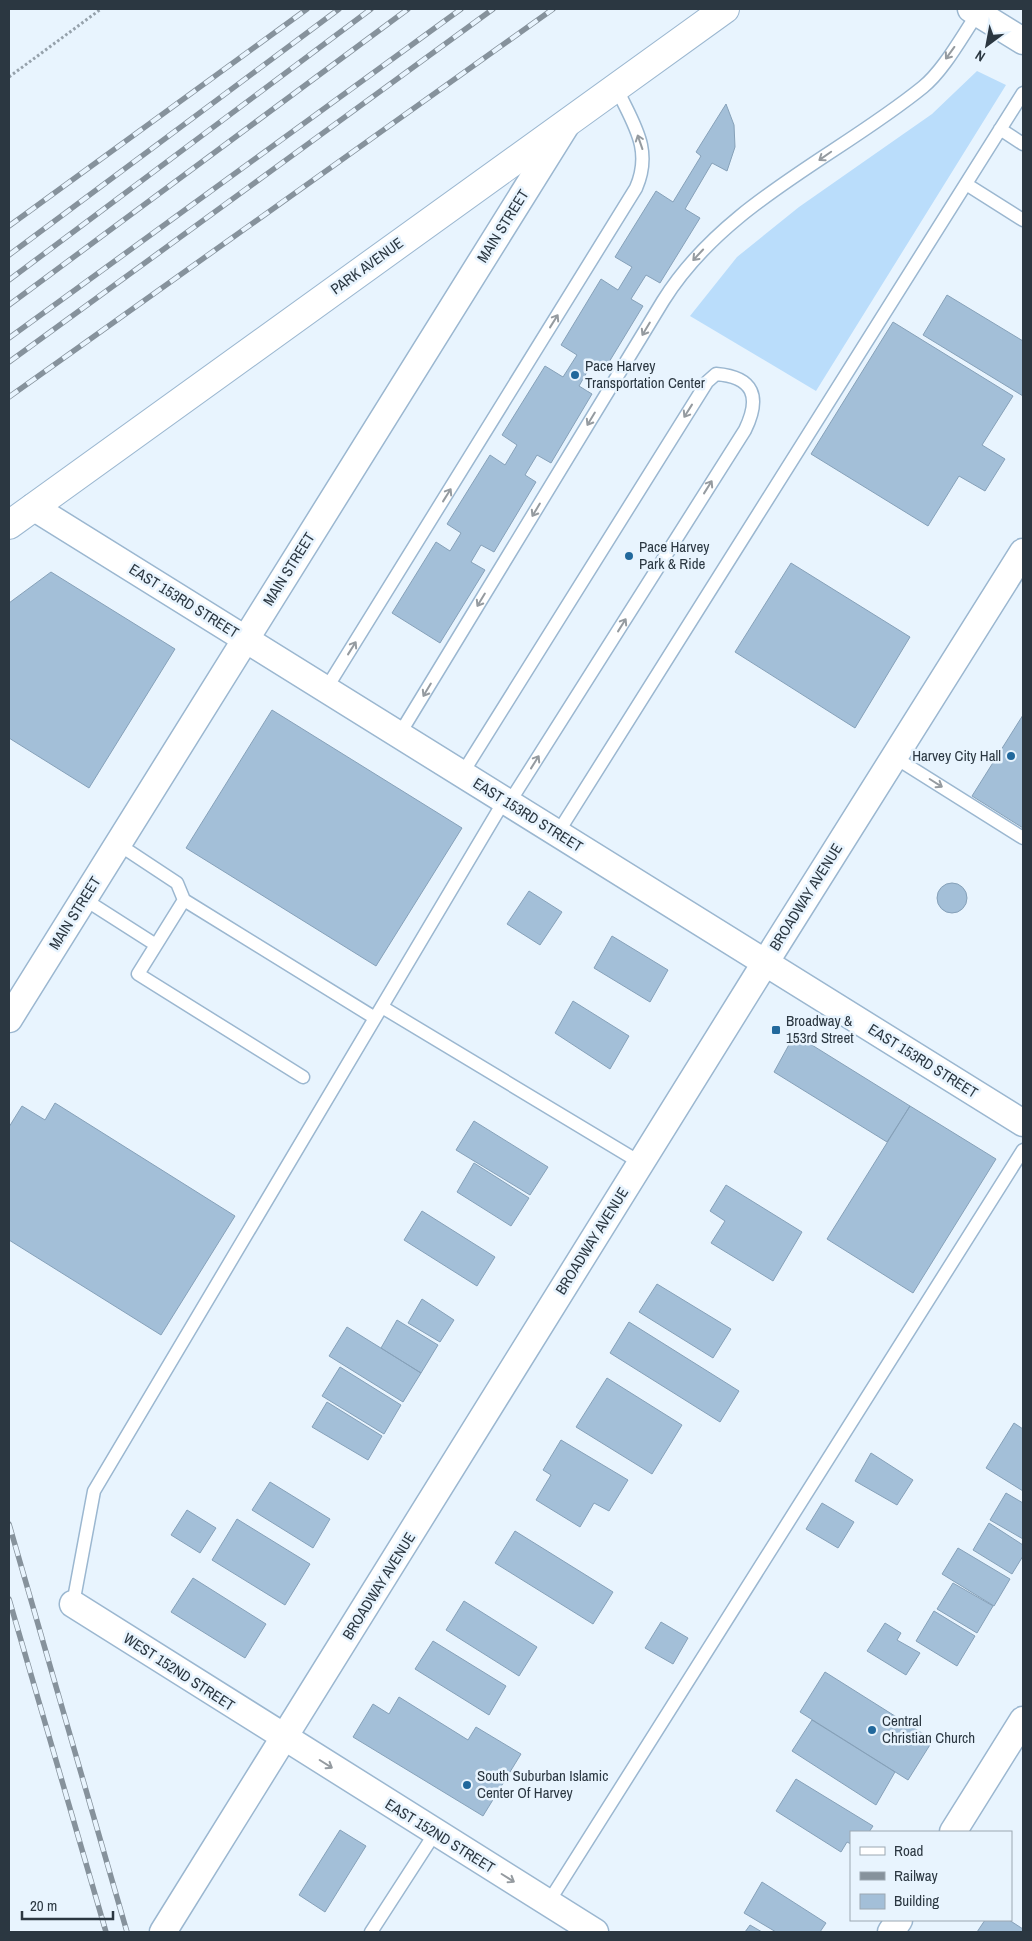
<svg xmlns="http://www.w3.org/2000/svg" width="1032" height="1941" font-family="'Archivo Narrow',sans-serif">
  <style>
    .grass { fill: #baddfb }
    .building { fill: #a3bfd8; stroke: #86a1b9 }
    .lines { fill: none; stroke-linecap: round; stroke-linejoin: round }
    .service-casing { stroke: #9bb7d0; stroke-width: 15 }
    .minor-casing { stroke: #9bb7d0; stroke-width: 29 }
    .tertiary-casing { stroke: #9bb7d0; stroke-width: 30 }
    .path { stroke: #95a1ab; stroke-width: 3; stroke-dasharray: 2.5 2.5; stroke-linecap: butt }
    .service { stroke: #fff; stroke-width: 12 }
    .minor { stroke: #fff; stroke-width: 26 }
    .tertiary { stroke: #fff; stroke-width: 28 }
    .rail-casing { stroke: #86929c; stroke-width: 5.5 }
    .rail { stroke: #e8f4fe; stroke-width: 4; stroke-dasharray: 11; stroke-linecap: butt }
    .oneway { stroke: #959ba0 }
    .poi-dot { fill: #21689c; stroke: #e8f4fe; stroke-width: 2 }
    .labels { text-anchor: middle; stroke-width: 5; stroke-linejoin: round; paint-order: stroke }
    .street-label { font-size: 15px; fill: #2b3741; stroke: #e8f4fe }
    .poi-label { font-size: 15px; fill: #2b3741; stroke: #e8f4fe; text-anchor: start }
  </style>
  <rect width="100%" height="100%" fill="#e8f4fe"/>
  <path class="grass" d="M977,71L1006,85L816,391L690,316L737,257L799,207L932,114Z"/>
  <path class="building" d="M726,104L734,125L735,147L727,171L712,163L685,209L700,218L660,283L646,275L631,299L643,306L603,372L591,365L579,386L592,394L551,463L537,455L525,475L536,482L494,552L481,545L471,562L485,570L440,643L392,613L436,542L450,551L461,533L447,524L490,455L505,465L517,445L502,435L545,366L563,377L577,355L561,345L601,279L618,290L632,267L615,257L656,191L673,202L701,156L696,152Z
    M947,295L1023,341V396L923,335Z
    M893,322L1013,396L982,445L1005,459L985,491L959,476L928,526L811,454Z
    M791,563L910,637L855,728L735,652Z
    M51,572L175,649L89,788L9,738V603Z
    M272,710L462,828L376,966L186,848Z
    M1023,715V828L972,796Z
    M937 898a15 15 0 1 1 30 0a15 15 0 1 1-30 0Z
    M529,891L562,912L540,945L507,924Z
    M612,936L668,970L650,1002L594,968Z
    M573,1001L629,1036L610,1069L555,1033Z
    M799,1037L910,1106L887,1142L774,1072L791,1041Z
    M55,1103L235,1216L161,1335L9,1240V1127L22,1106L45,1120Z
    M910,1106L996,1159L913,1293L827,1239Z
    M474,1121L548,1167L530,1195L456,1150Z
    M474,1163L529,1198L511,1226L457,1192Z
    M726,1185L802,1232L773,1281L711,1243L725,1221L710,1211Z
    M422,1211L495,1257L477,1286L404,1240Z
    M657,1284L731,1329L713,1358L639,1312Z
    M422,1299L454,1320L440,1342L408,1323Z
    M397,1320L438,1345L421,1373L381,1348Z
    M629,1322L739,1391L720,1422L610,1353Z
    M347,1327L421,1373L403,1402L329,1356Z
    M340,1367L401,1405L384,1434L322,1396Z
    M607,1378L682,1425L652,1474L576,1427Z
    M327,1402L382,1436L368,1460L312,1427Z
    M1014,1423L1023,1429V1491L986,1468Z
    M561,1440L628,1480L609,1511L594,1503L580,1527L536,1500L551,1475L543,1470Z
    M871,1453L913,1480L897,1505L855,1481Z
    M270,1482L330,1519L313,1548L252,1510Z
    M1006,1493L1023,1503V1539L990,1520Z
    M822,1503L854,1522L838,1548L806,1529Z
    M187,1510L216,1528L200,1553L171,1535Z
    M237,1519L310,1564L285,1605L212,1560Z
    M989,1523L1023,1545V1556L1012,1574L973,1550Z
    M515,1531L613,1592L593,1624L495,1563Z
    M958,1548L1010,1579L994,1606L942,1574Z
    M193,1578L266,1624L245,1658L171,1612Z
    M953,1583L993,1606L977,1633L937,1609Z
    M464,1601L537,1647L519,1676L446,1630Z
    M934,1611L975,1636L957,1666L916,1641Z
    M661,1622L688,1638L673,1664L645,1648Z
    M885,1623L901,1633L897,1640L920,1653L906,1675L867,1651Z
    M433,1641L506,1686L489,1715L415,1669Z
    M825,1672L933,1740L908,1780L800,1712Z
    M399,1697L468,1740L476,1727L521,1754L483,1816L353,1737L373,1704L389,1714Z
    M812,1720L895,1772L876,1805L792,1751Z
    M796,1779L873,1826L869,1832H851V1844L847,1842L841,1852L776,1811Z
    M340,1830L366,1846L325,1912L299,1895Z
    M762,1882L826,1923L820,1932H776L744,1913Z
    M985,1920H1009L1023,1929V1932H977Z
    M750,1925L762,1932H745Z"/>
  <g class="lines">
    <defs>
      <path id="service" d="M1000,129L1023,144
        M966,184L1023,220
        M326,689L636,188C653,149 633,124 617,89
        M399,735L663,301C724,203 837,157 923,87C944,70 962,36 978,13
        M894,757L1023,838
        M462,774L707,382L716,374C754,377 761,397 745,430L509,803
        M557,834L1023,93
        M118,844L177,883L184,900
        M84,899L156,945
        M382,1007L641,1163
        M303,1077L138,974L184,900L375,1018
        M73,1604L94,1491L504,801
        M548,1903L1023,1150
        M371,1932L435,1833"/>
      <path id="minor" d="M971,9L1023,41
        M33,507L1023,1123
        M9,1019L568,122
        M73,1604L595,1932
        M953,1832L1023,1720
        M163,1932L765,963L1023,552
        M891,1932L899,1920"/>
      <path id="tertiary" d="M9,525L725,9"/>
    </defs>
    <use href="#service" class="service-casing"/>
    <use href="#minor" class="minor-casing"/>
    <use href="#tertiary" class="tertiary-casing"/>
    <path class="path" d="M9,77L101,9"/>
    <use href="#service" class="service"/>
    <use href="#minor" class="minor"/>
    <use href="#tertiary" class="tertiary"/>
    <defs>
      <path id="rail" d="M9,226L307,9
        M9,255L339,9
        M9,280L371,9
        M9,305L408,9
        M9,338L461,9
        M9,362L493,9
        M9,397L553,9
        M9,1524L127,1932
        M9,1599L106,1932"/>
    </defs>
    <use href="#rail" class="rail-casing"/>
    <use href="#rail" class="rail"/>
  </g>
  <defs><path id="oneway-shaft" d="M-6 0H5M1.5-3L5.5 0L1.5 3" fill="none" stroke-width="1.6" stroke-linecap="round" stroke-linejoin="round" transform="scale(1.25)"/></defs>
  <g class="oneway">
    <use href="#oneway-shaft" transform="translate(950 53) rotate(126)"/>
    <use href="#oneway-shaft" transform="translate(640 142) rotate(-109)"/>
    <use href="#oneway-shaft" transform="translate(825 156) rotate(145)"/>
    <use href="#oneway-shaft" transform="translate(698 255) rotate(133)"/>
    <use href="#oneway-shaft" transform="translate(554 321) rotate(-58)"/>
    <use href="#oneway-shaft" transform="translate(646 329) rotate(121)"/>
    <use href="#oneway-shaft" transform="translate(688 411) rotate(122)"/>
    <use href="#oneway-shaft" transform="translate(591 419) rotate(121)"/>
    <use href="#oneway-shaft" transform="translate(708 487) rotate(-58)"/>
    <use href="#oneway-shaft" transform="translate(447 495) rotate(-58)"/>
    <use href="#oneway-shaft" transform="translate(536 510) rotate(121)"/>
    <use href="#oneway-shaft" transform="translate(481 600) rotate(121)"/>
    <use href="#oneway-shaft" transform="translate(622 625) rotate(-58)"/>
    <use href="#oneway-shaft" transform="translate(352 648) rotate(-58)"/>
    <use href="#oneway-shaft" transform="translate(427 690) rotate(121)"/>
    <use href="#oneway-shaft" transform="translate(535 762) rotate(-58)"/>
    <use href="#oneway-shaft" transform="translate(936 783) rotate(32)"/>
    <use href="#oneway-shaft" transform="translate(326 1764) rotate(32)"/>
    <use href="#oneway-shaft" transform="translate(508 1878) rotate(32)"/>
  </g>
  <g class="poi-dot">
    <circle cx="575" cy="375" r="5"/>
    <circle cx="629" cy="556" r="5"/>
    <circle cx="1011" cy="756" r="5"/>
    <rect x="771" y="1025" width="10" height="10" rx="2.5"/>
    <circle cx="872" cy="1730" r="5"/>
    <circle cx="467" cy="1785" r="5"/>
  </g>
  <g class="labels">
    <g class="street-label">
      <text transform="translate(503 226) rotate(-58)" y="5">MAIN STREET</text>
      <text transform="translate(367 266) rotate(-36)" y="5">PARK AVENUE</text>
      <text transform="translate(289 569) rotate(-58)" y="5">MAIN STREET</text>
      <text transform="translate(184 601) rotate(32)" y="5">EAST 153RD STREET</text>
      <text transform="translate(528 815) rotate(32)" y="5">EAST 153RD STREET</text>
      <text transform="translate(806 897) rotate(-58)" y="5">BROADWAY AVENUE</text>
      <text transform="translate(75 913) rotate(-58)" y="5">MAIN STREET</text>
      <text transform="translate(923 1061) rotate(32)" y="5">EAST 153RD STREET</text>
      <text transform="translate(592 1241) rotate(-58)" y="5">BROADWAY AVENUE</text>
      <text transform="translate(379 1586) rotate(-58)" y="5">BROADWAY AVENUE</text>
      <text transform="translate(179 1672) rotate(33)" y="5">WEST 152ND STREET</text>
      <text transform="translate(440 1836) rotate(32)" y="5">EAST 152ND STREET</text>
    </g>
    <g class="poi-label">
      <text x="585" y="371">Pace Harvey<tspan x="585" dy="17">Transportation Center</tspan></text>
      <text x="639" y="552">Pace Harvey<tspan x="639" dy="17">Park &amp; Ride</tspan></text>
      <text x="1001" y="761" text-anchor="end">Harvey City Hall</text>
      <text x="786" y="1026">Broadway &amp;<tspan x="786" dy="17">153rd Street</tspan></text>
      <text x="882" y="1726">Central<tspan x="882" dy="17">Christian Church</tspan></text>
      <text x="477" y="1781">South Suburban Islamic<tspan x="477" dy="17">Center Of Harvey</tspan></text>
    </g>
  </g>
  <rect width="1032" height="1941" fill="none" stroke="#2b3741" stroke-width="20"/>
  <rect x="850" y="1831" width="162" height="90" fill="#e8f4fe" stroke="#9ca8b2"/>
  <rect x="860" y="1847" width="25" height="8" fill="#ffffff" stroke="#9ca8b2"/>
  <text x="894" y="1856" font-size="15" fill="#2b3741">Road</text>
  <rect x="860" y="1872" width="25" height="8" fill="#86929c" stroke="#9ca8b2"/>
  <text x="894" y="1881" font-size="15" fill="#2b3741">Railway</text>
  <rect x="860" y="1894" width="25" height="15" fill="#a3bfd8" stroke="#9ca8b2"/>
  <text x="894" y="1906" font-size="15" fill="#2b3741">Building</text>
  <g transform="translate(987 45) rotate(212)" stroke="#e8f4fe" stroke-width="4" paint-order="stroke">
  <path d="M0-4L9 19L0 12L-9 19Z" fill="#2b3741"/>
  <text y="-8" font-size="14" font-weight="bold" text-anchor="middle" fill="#2b3741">N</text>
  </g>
  <path d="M22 1911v8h91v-8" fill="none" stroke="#2b3741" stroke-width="2.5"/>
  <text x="30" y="1911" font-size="15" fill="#2b3741" stroke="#e8f4fe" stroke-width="4" paint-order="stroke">20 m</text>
</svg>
